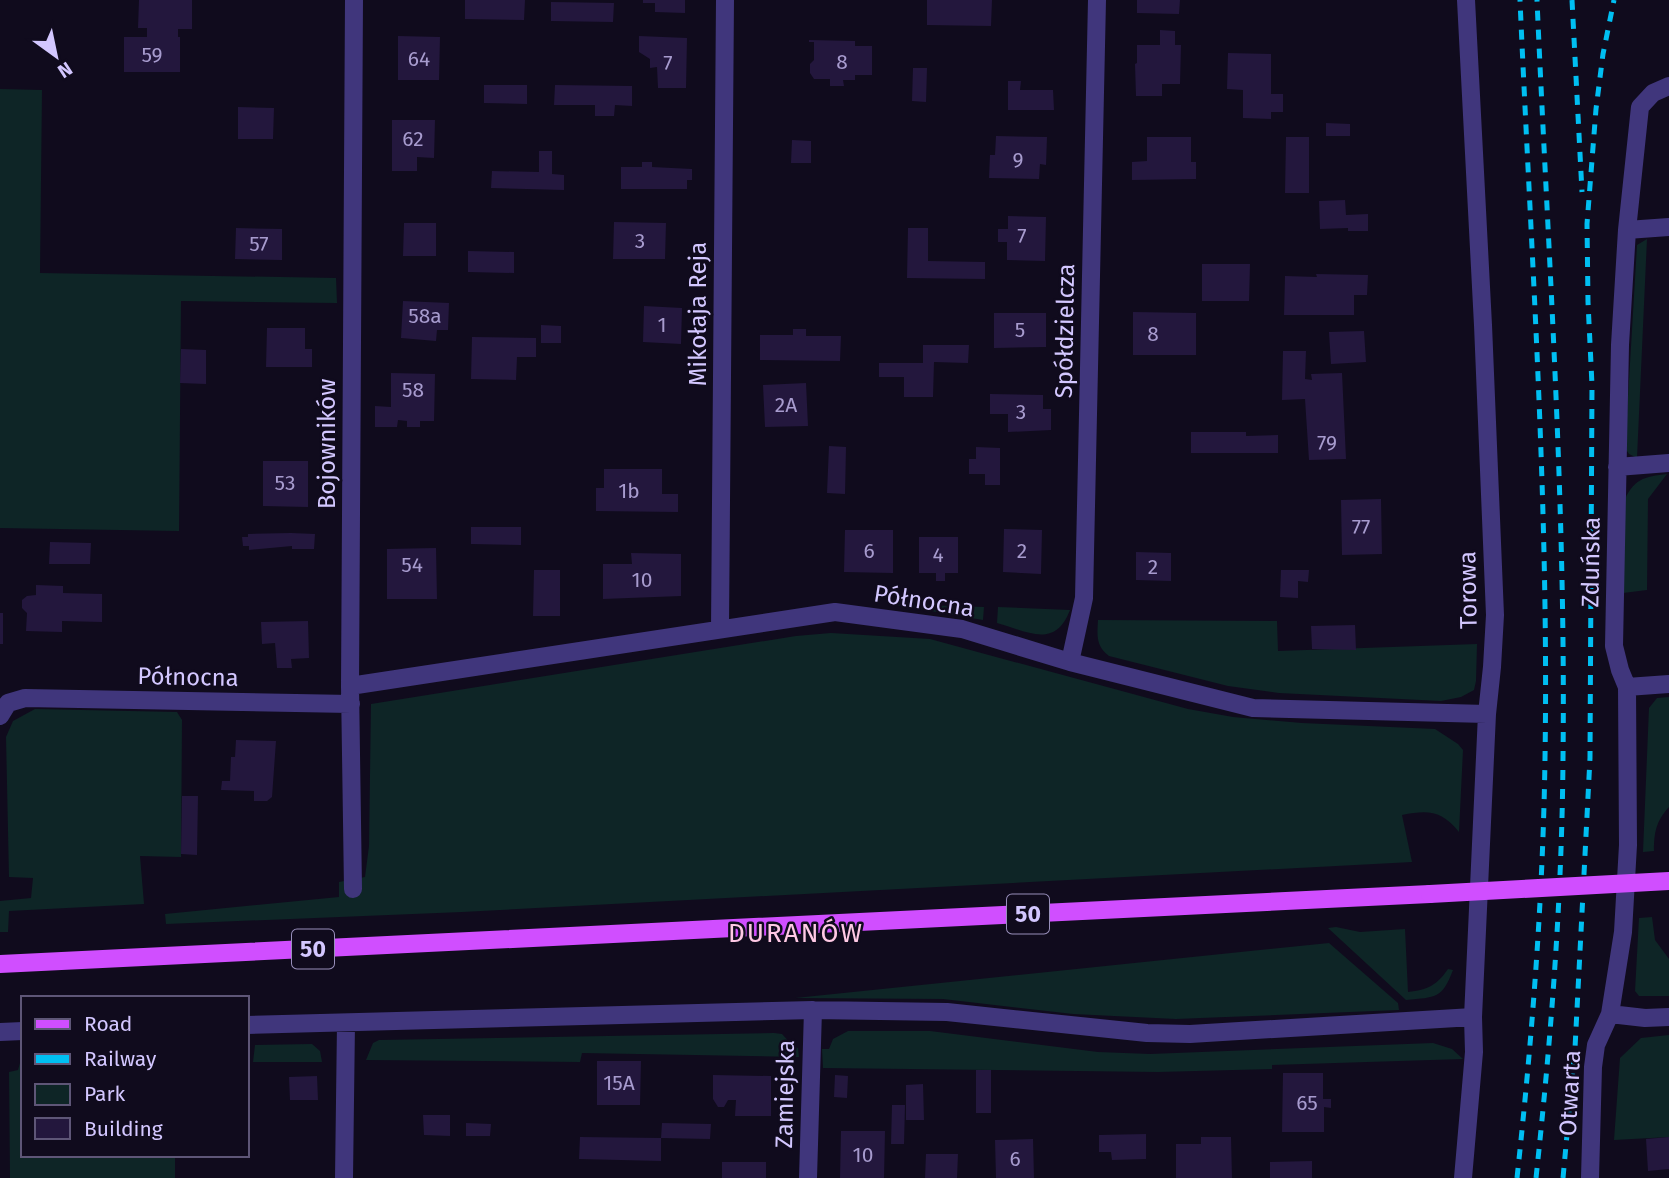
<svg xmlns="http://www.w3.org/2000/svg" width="1669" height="1178" font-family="'Fira Sans',sans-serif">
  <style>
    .green { fill: #0e2526 }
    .building { fill: #23173d }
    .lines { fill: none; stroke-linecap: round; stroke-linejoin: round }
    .minor { stroke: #40367c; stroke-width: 18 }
    .primary { stroke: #d04eff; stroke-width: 18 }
    .rail { stroke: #00bff2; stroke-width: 5; stroke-dasharray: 10 9; stroke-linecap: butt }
    .primary-bridge { stroke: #d04eff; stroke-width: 18 }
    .labels { text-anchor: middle; stroke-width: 5; stroke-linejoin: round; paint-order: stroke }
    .number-label { font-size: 21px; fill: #a79bce }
    .shield { fill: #100b1d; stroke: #988fbb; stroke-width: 2 }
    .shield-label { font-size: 23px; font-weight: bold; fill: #d3c7ff }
    .street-label { font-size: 24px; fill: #d3c7ff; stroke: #100b1d }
    .neighbourhood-label { font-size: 26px; letter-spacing: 2px; fill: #ffc9e5; stroke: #100b1d }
  </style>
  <rect width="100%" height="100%" fill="#100b1d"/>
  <path class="green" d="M0,89L42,90L40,273L336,278L337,303L181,301L179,531L0,528Z
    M1647,239L1637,458L1629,454L1625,448L1637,245Z
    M1667,474L1648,499L1647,590L1623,593L1624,502C1632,480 1645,476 1667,474Z
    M890,604L984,607L983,620Z
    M998,607L1070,610C1055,649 1029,632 997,623Z
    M1098,620L1277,621L1278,651L1477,644L1476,681L1474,690L1461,697L1441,701L1279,693L1228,686L1109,656C1096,646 1097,636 1098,620Z
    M831,633L930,639L1188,709L1233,717L1302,723L1435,729L1458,744L1463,750L1459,832C1441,810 1428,810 1402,815L1412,862L462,912L166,924L165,914L339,897V882L365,877L369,846L371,704L796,636Z
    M1669,697V807C1656,821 1654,833 1654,851L1643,852L1649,708L1657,698Z
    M35,709L177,712L182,720L181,857L140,856L144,904L9,911L8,932H0V901L31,898L33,878L9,877L6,737L13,721Z
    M1652,917L1655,940L1669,959V996H1639L1635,991L1639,918Z
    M1336,927L1360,932L1405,929L1408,992C1428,990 1437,985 1448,969L1453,970C1442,999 1436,997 1406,1000L1328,928Z
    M1329,943L1398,1003L1399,1010L1176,1019L1073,1014L943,999L795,998Z
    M848,1031H930L1098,1052L1150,1054L1433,1043L1452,1049L1463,1059L1272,1065V1069L1158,1072L823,1068L822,1049H829L833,1039Z
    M774,1033L782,1034L793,1046L798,1048L799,1057L582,1053L580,1062L366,1060L373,1043L379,1040Z
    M1669,1035V1137L1614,1140L1620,1058L1641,1038Z
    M312,1044L320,1051L322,1062H253L255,1045Z
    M23,1052V1155H175V1178H10L9,1072L18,1070Z"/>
  <path class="building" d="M139,0H192V29H178V37H180V72H124V37H147V28H138Z
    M465,0H525L524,20L465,19Z
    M643,0H685V13L655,12V3H643Z
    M927,0H992L991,26L927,25Z
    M1137,0H1180L1179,14L1137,13Z
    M551,2L614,3L613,22L551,21Z
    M1160,30L1175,31V45H1181L1180,84H1162V96H1136L1135,64L1137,63V45H1160Z
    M398,36L440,37L439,80H398Z
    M639,36L687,38L686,88H658L657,67L650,68V59L639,52Z
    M809,40L855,41V46H872V75H855V80H843L844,86H830V79H814L810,73V64L814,60V42H809Z
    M1228,53L1271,54V94H1283V112H1271V119L1243,118V90L1227,89Z
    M913,68H927L926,102L912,101Z
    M1008,81H1021L1020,90H1053L1054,110H1008Z
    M484,85H527V104L484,103Z
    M555,85L632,86V106L615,105L614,116H595V105H554Z
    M238,107L274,108L273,139H238Z
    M392,120H435L434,158L417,157V171H392Z
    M1326,123L1350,124V136H1326Z
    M996,136L1047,137L1046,165L1040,164L1039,179L989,178L990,155H995Z
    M1147,137H1191V162H1196V179L1132,180V162L1147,161Z
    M1286,137H1309V193H1285Z
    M792,140L811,141V163H791Z
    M539,151H552V174L564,175V190L491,188L492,171L539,172Z
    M642,162H652V167L692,169V180H687V189H621V167H642Z
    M1345,200L1346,215L1368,214V231H1348V228L1320,229L1319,201Z
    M1008,216L1046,217L1045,261L1007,260V242H998V229H1008Z
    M614,222L666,223L665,259H613Z
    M404,223H436V256H403Z
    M236,228L282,229V260L235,259Z
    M908,228H928V261L985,262V279L907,278Z
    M468,251L514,252V273L468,272Z
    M1202,264H1250L1249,301H1202Z
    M1316,274L1368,275L1367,295H1354V315H1284L1285,276L1317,277Z
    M403,301L449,303L448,330H437L436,341L401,338Z
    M644,306L682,308L681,344L643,342Z
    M1133,312L1196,313V355H1133Z
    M994,313H1046V347L994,348Z
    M541,325L561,326V343H541Z
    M267,328H305V349H312V367H266Z
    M793,329H806V336H841L840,361L760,360V335H793Z
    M1364,331L1366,362L1331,364L1329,332Z
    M472,337L536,338V357H517L516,380L471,379Z
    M923,345H969L968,363L934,362L933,397H904V377H879V363H923Z
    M181,349L206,350V384L180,383Z
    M1283,351H1306L1305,379L1312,380L1311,374L1342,373L1346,459L1309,460L1305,399L1282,400Z
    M391,373L435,374L434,421H420V427H407V421L398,420L397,427H375V406L391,407Z
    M806,383L808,426L765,427L763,385Z
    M990,394L1043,395V409H1051V430L1008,432V414H990Z
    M1191,432H1246V436L1278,435V453H1191Z
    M829,446L846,447L845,494L827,493Z
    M976,447L1000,448V485H985V474H969V459H976Z
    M263,461H308V507L263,506Z
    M604,469H662V494H678V512L596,511V488H604Z
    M1381,499L1382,554L1342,555L1341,500Z
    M471,527H521V545L471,544Z
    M1004,529L1042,530L1041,574L1003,572Z
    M845,530H893V573L844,572Z
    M291,533L315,534L314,549H292V546L249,550V546H243L242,537H248V534Z
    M919,537H958V573H945V581H936V573H919Z
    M50,542L91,543L90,564H49Z
    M436,548L437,599H387V549Z
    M1136,552L1171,553V581L1136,580Z
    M631,553L681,554V596L603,599V564H632Z
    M534,570H560V616H533Z
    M1281,570H1309L1308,582L1298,581V598L1280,597Z
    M36,585L63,586V593L102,594V622L62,621V632L26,631L27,613L22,608V600L27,596L36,595Z
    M0,613H3V644H0Z
    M308,621L309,658L291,659L292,668H277L275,643L262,644L261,622Z
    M1355,625L1356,650L1312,649L1311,626Z
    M236,740L276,741L272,797L267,801H254V791L221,790L222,781H230L231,757H235Z
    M182,796H198L197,855L181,854Z
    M597,1061H641L640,1105H597Z
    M976,1070H991V1113H976Z
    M1283,1073H1323V1099H1331V1108L1324,1107V1132H1282Z
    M713,1075L771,1076V1116H735L736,1100H728L724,1107H718L713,1099Z
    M835,1075L848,1076L847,1098L834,1097Z
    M317,1076L318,1100H290L289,1077Z
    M923,1084L924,1120H906V1085Z
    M892,1105H905L904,1144H891Z
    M423,1115H450V1136L424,1135Z
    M466,1123L491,1124L490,1136H466Z
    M662,1123L711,1124L710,1139L661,1138V1161L579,1159L580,1137L661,1138Z
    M841,1131H885L884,1178H840Z
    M1146,1134V1159L1112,1160L1111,1152H1099V1135Z
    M1201,1137H1231L1232,1178H1176V1144H1201Z
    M1669,1137V1169L1648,1171L1646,1139Z
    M1033,1139L1034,1178H996L995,1140Z
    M926,1154H958L957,1178H925Z
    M1312,1161V1178H1270V1162Z
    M722,1162H766V1178H722Z"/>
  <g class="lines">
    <path class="minor" d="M1627,230L1669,227
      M1617,467L1669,463
      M720,628L725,0
      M1070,662L1084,598L1097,0
      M350,686L835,612L962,629L1070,662L1253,708L1487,714
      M1627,687L1669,684
      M0,716L8,703L25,698L351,704
      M353,889L350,686L354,0
      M1610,1014L1645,1018L1669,1017
      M247,1025L813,1010L947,1012L1147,1033L1190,1034L1473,1017
      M0,1032L23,1031
      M344,1178L346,1023
      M808,1178L813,1010
      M1463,1178L1474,1052L1473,1017L1487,714L1492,667L1495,615L1483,325L1466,0
      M1590,1178L1593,1067L1596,1045L1610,1014L1623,932L1628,845L1627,687L1620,670L1614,646L1620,345L1627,230L1640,107L1653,93L1669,86"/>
    <path class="primary" d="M0,964L1430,894"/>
    <path class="rail" d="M1572,0L1582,192
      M1517,1178C1532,1039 1543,899 1545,758C1549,506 1531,252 1520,0
      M1536,1178C1551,1038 1562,899 1563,758C1566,505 1548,252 1537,0
      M1563,1178L1575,1048L1590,758L1592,385L1588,302L1587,224L1596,109L1603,54L1614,0"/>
    <path class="primary-bridge" d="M1430,894L1669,881"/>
  </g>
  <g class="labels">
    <g class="number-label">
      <text x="152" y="62">59</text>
      <text x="419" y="66">64</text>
      <text x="842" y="69">8</text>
      <text x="668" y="70">7</text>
      <text x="413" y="146">62</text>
      <text x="1018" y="167">9</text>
      <text x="1022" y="243">7</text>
      <text x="640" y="248">3</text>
      <text x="259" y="251">57</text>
      <text x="425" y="323">58a</text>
      <text x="662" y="332">1</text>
      <text x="1020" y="337">5</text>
      <text x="1153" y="341">8</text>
      <text x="413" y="397">58</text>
      <text x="786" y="412">2A</text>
      <text x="1021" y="419">3</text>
      <text x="1327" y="450">79</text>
      <text x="285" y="490">53</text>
      <text x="629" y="498">1b</text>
      <text x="1361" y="534">77</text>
      <text x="869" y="558">6</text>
      <text x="1022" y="558">2</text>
      <text x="938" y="562">4</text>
      <text x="412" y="572">54</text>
      <text x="1153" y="574">2</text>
      <text x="642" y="587">10</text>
      <text x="619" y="1090">15A</text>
      <text x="1307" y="1110">65</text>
      <text x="863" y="1162">10</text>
      <text x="1015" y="1166">6</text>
    </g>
    <g class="shield">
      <rect x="1007" y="894.5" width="42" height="39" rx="5"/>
      <rect x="292" y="929.5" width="42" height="39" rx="5"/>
    </g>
    <g class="shield-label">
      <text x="1028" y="922">50</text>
      <text x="313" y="957">50</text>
    </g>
    <g class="street-label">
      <text transform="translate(698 314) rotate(-90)" y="8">Mikołaja Reja</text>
      <text transform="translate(1065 331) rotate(-89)" y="8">Spółdzielcza</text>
      <text transform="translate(327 444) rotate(-90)" y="8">Bojowników</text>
      <text transform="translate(1591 562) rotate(-89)" y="8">Zduńska</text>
      <text transform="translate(1468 590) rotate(-91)" y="8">Torowa</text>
      <text transform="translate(924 601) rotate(9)" y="8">Północna</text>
      <text transform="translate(188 677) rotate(1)" y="8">Północna</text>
      <text transform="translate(1570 1093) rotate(-87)" y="8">Otwarta</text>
      <text transform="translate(785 1094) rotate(-89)" y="8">Zamiejska</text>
    </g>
    <g class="neighbourhood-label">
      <text x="796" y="942">DURANÓW</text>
    </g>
  </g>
  <rect x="21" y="996" width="228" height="161" fill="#100b1d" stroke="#5e5677" stroke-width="2"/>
  <rect x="35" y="1019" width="35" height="10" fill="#d04eff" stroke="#5e5677" stroke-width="2"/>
  <text x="84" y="1031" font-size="21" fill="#d3c7ff">Road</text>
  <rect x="35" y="1054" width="35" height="10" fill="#00bff2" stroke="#5e5677" stroke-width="2"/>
  <text x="84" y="1066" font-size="21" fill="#d3c7ff">Railway</text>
  <rect x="35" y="1084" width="35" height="21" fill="#0e2526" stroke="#5e5677" stroke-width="2"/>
  <text x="84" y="1101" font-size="21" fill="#d3c7ff">Park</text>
  <rect x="35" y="1118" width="35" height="21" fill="#23173d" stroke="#5e5677" stroke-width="2"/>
  <text x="84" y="1136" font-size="21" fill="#d3c7ff">Building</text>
  <g transform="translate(56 56) rotate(147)" stroke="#100b1d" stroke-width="5" paint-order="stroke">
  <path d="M0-5L12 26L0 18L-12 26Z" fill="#d3c7ff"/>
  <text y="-10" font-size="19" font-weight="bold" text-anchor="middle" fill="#d3c7ff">N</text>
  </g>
</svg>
